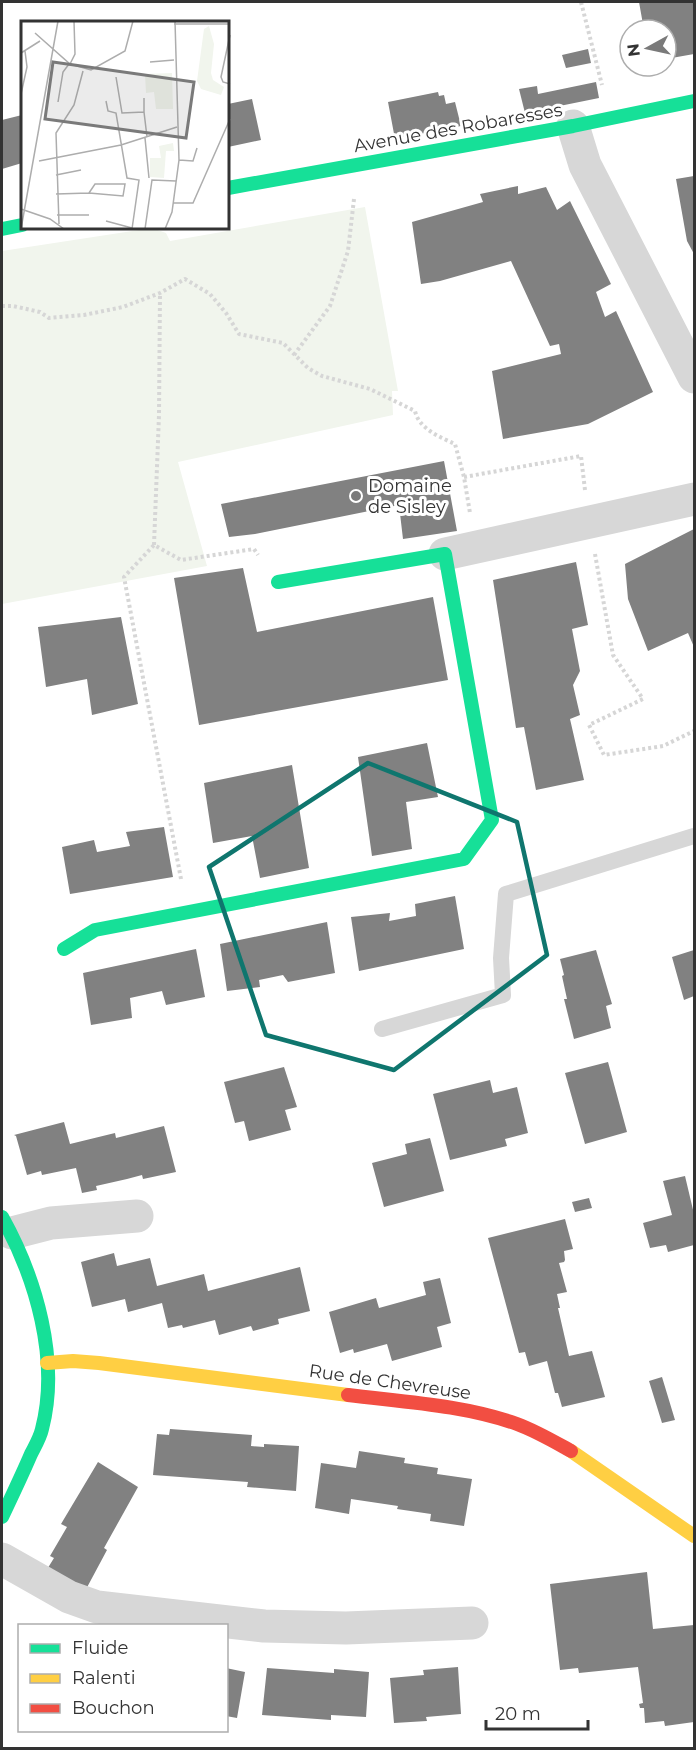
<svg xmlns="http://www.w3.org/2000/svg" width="696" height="1750" font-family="Montserrat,sans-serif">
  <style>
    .green { fill: #f1f5ed }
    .building { fill: #818181 }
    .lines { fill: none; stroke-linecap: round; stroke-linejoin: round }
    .path { stroke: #d6d6d6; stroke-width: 4; stroke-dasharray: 3 3; stroke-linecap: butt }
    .lane { stroke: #d7d7d7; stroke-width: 16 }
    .street { stroke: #d7d7d7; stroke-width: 33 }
    .fast { stroke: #16e098; stroke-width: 14 }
    .slow { stroke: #ffcf43; stroke-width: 14 }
    .jam { stroke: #f24e42; stroke-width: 14 }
    .marked { fill: none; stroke: #0f766e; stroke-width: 4.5; stroke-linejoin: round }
    .poi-dot { fill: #7a7a7a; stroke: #fff; stroke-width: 2 }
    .labels { text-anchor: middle; stroke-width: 6; stroke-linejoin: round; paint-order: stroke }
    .street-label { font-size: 18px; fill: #333; stroke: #fff }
    .poi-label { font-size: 18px; fill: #333; stroke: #fff; text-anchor: start }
    .inset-road { fill: none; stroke: #adadad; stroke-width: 1.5 }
    .view { fill: #7a7a7a; fill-opacity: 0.15; stroke: #7a7a7a; stroke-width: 3 }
    .inset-edge { fill: none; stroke: #333; stroke-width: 3 }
  </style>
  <rect width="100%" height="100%" fill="#fff"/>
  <path class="green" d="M365,207L398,391H392L393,415L178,462L207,566L2,604V251L152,228L166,233L170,241Z"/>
  <path class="building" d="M639,2H694V54L666,59V30H644Z
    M588,49L591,63L566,68L562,55Z
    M596,82L599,98L525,113L519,89L537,86L538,94Z
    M438,92L439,96L444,95L446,104L455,102L461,126L395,139L388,102Z
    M252,99L261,140L228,147V104Z
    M22,115V163L2,169V120Z
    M694,176V254L687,241L676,179Z
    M518,186V194L546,187L557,210L570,201L611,284L596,292L605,317L616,311L653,392L588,424L503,439L492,371L561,354L559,344L550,346L511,261L440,281L421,284L412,222L483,202L480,194Z
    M444,461L457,531L403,539L399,505L255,534L229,537L221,504Z
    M694,529V647L688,633L648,651L628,599L625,564Z
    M576,562L588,625L572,629L580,671L573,685L580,715L570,719L584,780L536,790L524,727L516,728L493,580Z
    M243,568L257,632L433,597L448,680L199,725L174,578Z
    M121,617L138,704L92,715L87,679L46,687L38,627Z
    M427,743L438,797L406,802L412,849L372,856L358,757Z
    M292,765L309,868L260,878L252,836L213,843L204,783Z
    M164,827L173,877L70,894L62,847L94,840L97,852L130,846L126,832Z
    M455,896L464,949L359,971L351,917L390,913L389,921L416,916L415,904Z
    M327,922L335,973L288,982L283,975L259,980L260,987L227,991L220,944Z
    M196,949L205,997L166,1005L162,991L130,998L132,1018L91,1025L83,973Z
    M596,950L612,1004L606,1006L611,1028L574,1039L564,999H567L562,976L564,975L560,959Z
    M694,950V996L684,1000L672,957Z
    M608,1062L627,1132L585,1144L565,1073Z
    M284,1067L297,1107L285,1110L291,1130L249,1141L244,1121L235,1123L224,1082Z
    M490,1080L493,1093L517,1087L528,1133L505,1139L507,1146L450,1160L433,1094Z
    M64,1122L70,1144L115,1133L116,1138L164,1126L176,1172L143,1179L142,1175L127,1179L96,1186L97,1190L82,1193L76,1168L42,1175L41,1171L27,1175L16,1136L14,1135Z
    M430,1138L444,1191L384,1207L372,1163L407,1154L405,1144Z
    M685,1176L694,1214V1245L668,1252L666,1245L650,1248L643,1223L672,1215L663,1181Z
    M589,1198L592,1208L575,1212L572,1202Z
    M565,1219L573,1249L564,1251L565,1260L564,1262L559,1263L567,1292L557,1294L560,1308H558L569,1356L592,1351L605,1397L562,1407L558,1393H555L547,1361L529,1366L525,1352L519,1353L488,1238Z
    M114,1253L117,1266L150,1258L157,1286L204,1274L208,1291L300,1267L310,1311L278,1319L279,1324L253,1331L251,1326L219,1335L215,1320L183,1328L182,1325L168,1328L162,1303L128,1312L125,1299L92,1307L81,1262Z
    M440,1278L451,1323L437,1327L442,1347L392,1361L387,1344L354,1353L353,1349L340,1353L329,1312L376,1298L379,1308L426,1295L423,1282Z
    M662,1377L675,1420L662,1423L649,1381Z
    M170,1429L252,1435L251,1446L264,1447V1444L299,1446L296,1491L247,1487L248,1482L153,1475L157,1434L169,1435Z
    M359,1451L405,1458L404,1463L438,1468L437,1474L472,1479L464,1526L430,1521L431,1514L397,1509L398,1506L351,1499L349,1514L315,1508L321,1463L356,1468Z
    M98,1462L138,1487L104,1548L107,1550L84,1593L46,1571L54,1558L50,1556L67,1527L61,1524Z
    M647,1572L653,1629L694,1625V1722L665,1726L664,1721L645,1723L644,1708H640L639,1704L643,1703L638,1667L579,1673L578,1668L560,1670L550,1584Z
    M458,1667L461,1714L426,1717L427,1721L394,1723L390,1678L424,1675L423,1670Z
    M226,1668L245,1672L237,1718L226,1716Z
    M267,1668L334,1673V1669L369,1672L366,1717L331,1715V1720L262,1715Z"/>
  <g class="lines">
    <path class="path" d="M581,2L602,85
      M2,306H13L40,312L49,318L84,315L123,307L160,293L185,279L210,294L226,313L239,334L283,343L308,368L322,376L370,389L415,411C419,429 440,437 455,444L464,477L470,513
      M294,355L330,306L348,251L354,199
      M464,477L581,456L585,490
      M154,545L159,415L160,293
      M595,554L613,655L643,699L589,725L604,755L663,746L694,731
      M181,879L124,577L154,545L181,560L254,549L258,555"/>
    <path class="lane" d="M382,1029L503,995L501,958L506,894L694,836"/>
    <path class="street" d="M573,126L585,165L694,377
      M445,554L694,499
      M12,1233L51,1223L137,1216
      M2,1559L69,1597L97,1607L264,1626L346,1628L472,1623"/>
    <path class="fast" d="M228,188L573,126L694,101
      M2,229L22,225
      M64,949L95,930L464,859L492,820L445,554L278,582
      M2,1217C36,1278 60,1360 42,1429C40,1438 35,1446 31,1454C22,1475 12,1496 2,1517"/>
    <path class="slow" d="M47,1363L73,1361L99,1363L348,1395
      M571,1451L694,1536"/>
    <path class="jam" d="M348,1395C404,1402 463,1405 517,1424C536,1431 553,1441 571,1451"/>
  </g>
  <path class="marked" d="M368,763L517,822L547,955L394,1070L266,1035L209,867Z"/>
  <circle class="poi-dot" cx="356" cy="496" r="6"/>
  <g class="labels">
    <g class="street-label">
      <text transform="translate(458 128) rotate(-10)" y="6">Avenue des Robaresses</text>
      <text transform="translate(390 1382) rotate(8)" y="6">Rue de Chevreuse</text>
    </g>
    <g class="poi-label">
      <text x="368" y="492">Domaine<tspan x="368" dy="21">de Sisley</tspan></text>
    </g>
  </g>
  <g transform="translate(21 21)">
    <rect width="208" height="208" fill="#fff"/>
    <path d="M188,5L193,23L190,52L192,59L203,66L200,74L180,68L176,60L183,8ZM151,52L152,88H135L133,71L125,72L124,53ZM152,122L153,130H145L143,157L129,156V137H140L138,125Z" fill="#f1f5ed"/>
    <path class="inset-road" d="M153,3H209M14,12L49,43L70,49L104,30L112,0M209,14L200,56L202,61L209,63M0,32L19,20M129,41L153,39M49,43L54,33L53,0M95,56L101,92L123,91V77M0,73L6,46L4,30M85,80L87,90L95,92L106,157L118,159L111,208M37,81L42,51L48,43M123,91L126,116M124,117L128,157M158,139L172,140L176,127M18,140L100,124L156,106M35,154L60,149M35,173L68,172L74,163H104L102,175L68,172M152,182H172L209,98M0,188L29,198L43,208M36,194H68M85,200L111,207M38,203L35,112L53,84L62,50M0,208L37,0M124,208L131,159L155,160M144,208L151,191L158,139L154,0"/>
    <path class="view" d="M32,41L173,61L165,117L24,98Z"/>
    <rect width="208" height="208" class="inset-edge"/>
  </g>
  <rect width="696" height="1750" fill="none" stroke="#333333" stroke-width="6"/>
  <rect x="18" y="1624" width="210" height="108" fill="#ffffff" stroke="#adadad" stroke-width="1.5"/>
  <rect x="30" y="1644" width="30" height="9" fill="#16e098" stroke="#adadad" stroke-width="1.5"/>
  <text x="72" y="1654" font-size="18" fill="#333333">Fluide</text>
  <rect x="30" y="1674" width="30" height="9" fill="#ffcf43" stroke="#adadad" stroke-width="1.5"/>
  <text x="72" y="1684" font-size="18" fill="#333333">Ralenti</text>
  <rect x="30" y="1704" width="30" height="9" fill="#f24e42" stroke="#adadad" stroke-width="1.5"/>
  <text x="72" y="1714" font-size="18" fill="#333333">Bouchon</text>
  <g transform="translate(648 48) rotate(262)"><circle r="28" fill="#ffffff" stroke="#adadad" stroke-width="1.5"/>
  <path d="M0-4.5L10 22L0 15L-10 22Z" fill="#7a7a7a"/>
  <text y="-9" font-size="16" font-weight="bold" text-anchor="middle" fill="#333333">N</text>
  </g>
  <path d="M486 1720v9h102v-9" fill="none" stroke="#333333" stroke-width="3"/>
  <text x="495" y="1720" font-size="18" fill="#333333" stroke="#ffffff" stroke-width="4.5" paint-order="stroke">20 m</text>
</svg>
